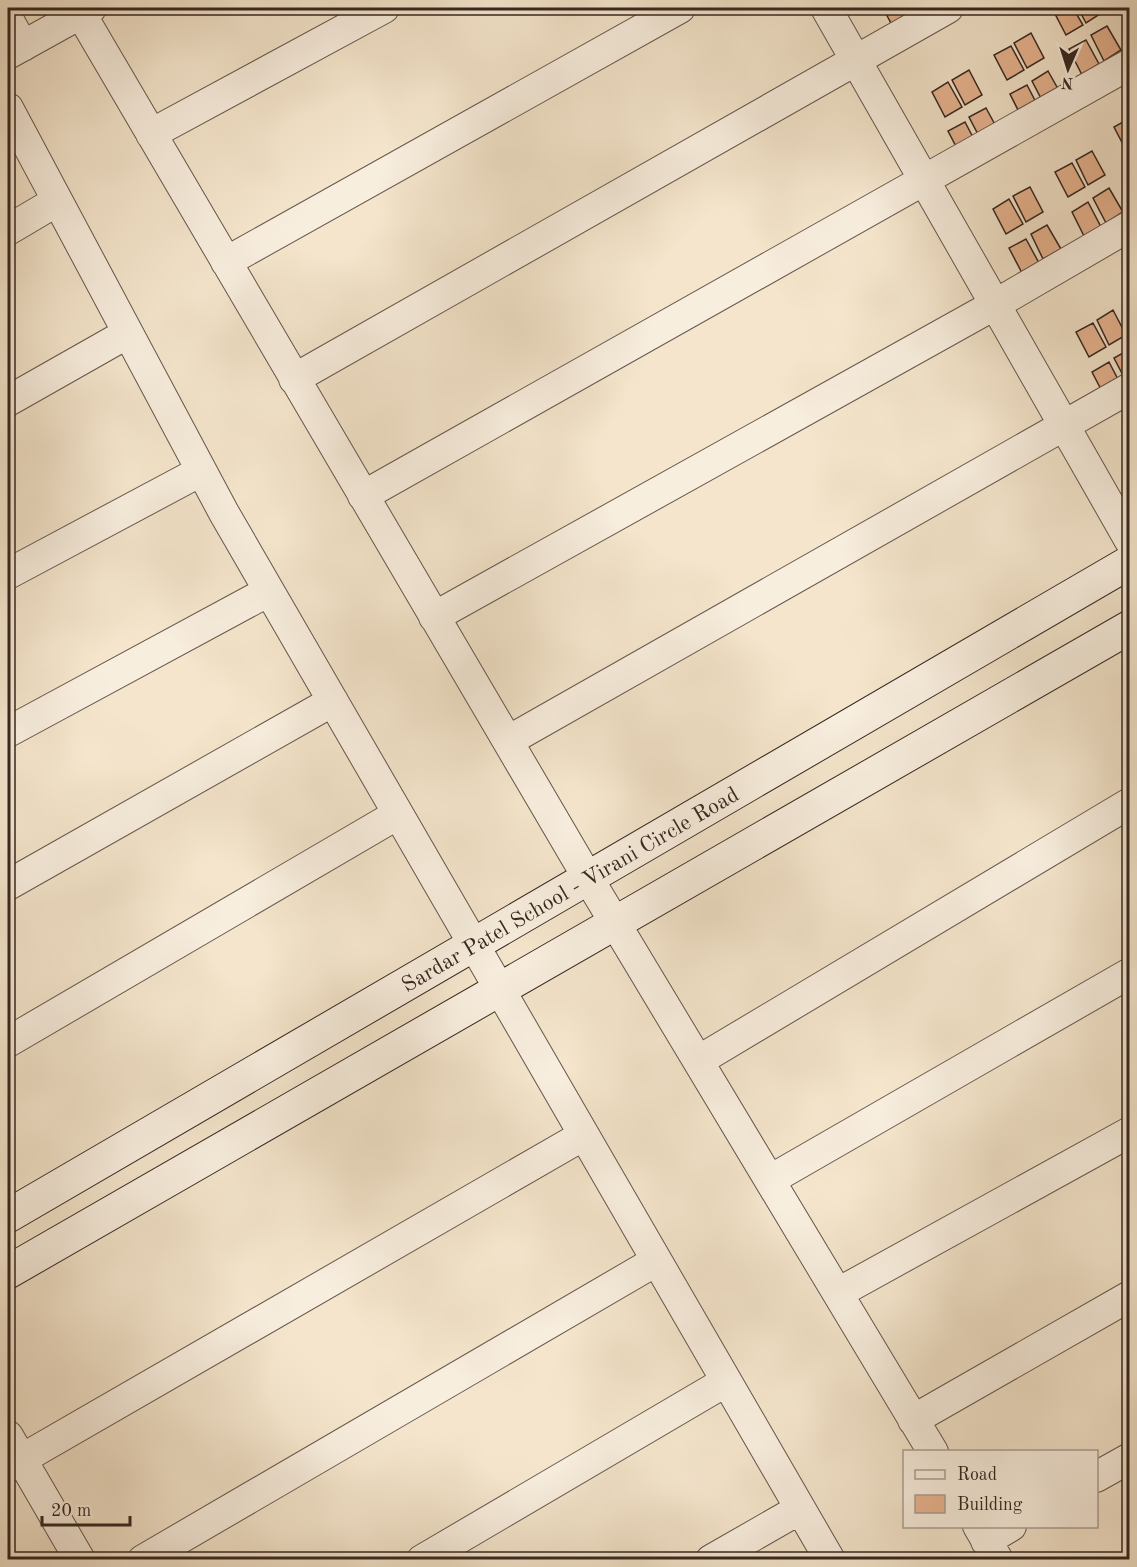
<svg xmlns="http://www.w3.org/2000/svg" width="1137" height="1567" font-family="'Old Standard TT',serif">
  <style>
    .building { fill: #e8b591; stroke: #352721; stroke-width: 1.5 }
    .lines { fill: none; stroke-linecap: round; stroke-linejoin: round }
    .street-casing { stroke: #65564c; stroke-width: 32 }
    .secondary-casing { stroke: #352721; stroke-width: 35 }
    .street { stroke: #f8eede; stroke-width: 30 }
    .secondary { stroke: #f8eede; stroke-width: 33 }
    .labels { text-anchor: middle; stroke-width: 4.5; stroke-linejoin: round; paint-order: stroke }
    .street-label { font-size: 22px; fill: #352721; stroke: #f8eede }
  </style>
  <rect width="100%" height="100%" fill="#f4e5cc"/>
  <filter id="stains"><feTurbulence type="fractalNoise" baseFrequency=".00333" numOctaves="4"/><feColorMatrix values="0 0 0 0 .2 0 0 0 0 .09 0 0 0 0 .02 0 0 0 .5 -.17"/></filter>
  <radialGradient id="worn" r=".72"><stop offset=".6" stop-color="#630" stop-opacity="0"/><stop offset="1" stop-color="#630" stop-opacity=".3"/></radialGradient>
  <path class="building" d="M883,8H905L910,18L893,27Z
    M1057,8H1073L1083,25L1066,35L1053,10Z
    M1078,8H1100L1103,12L1086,23Z
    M1107,26L1121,50L1104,61L1091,35Z
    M1031,33L1044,58L1027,68L1014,43Z
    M1086,40L1099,64L1082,75L1069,49Z
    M1011,46L1024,70L1007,80L994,55Z
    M969,70L982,95L965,105L952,80Z
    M1048,71L1062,96L1045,106L1032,81Z
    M948,82L962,107L945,117L932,92Z
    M1027,85L1040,110L1023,120L1010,94Z
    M986,108L999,132L982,142L969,117Z
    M1130,118V150L1127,152L1114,127Z
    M965,122L978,147L961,156L948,131Z
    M1092,151L1105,175L1088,185L1076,160Z
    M1072,163L1085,187L1068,197L1055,172Z
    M1030,187L1043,212L1026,222L1013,196Z
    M1109,188L1123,212L1106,223L1093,198Z
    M1009,199L1023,224L1006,234L993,209Z
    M1088,202L1101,227L1084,236L1072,212Z
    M1047,225L1061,249L1043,259L1031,234Z
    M1026,239L1039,263L1022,273L1009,248Z
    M1113,310L1126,335L1109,345L1097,320Z
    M1093,323L1106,347L1089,357L1076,332Z
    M1130,349V381L1127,383L1114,358Z
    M1109,362L1122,387L1105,397L1092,372Z"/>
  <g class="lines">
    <defs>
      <path id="street" d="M826,8L1130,541
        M81,14L588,878L933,1452
        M8,19L23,46
        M8,54L91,8
        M8,108L224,513L830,1560
        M151,134L384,8
        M8,230L57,201
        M226,262L680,8
        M294,379L948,8
        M8,401L128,333
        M363,496L1130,64
        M8,574L201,471
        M434,617L996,304L1130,226
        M8,732L269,591
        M508,741L1130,388
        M8,885L333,701
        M8,1042L398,814
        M698,1061L1130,803
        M770,1180L1130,973
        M838,1293L1130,1132
        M913,1420L1130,1296
        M8,1436L80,1560
        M8,1467L584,1135
        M1096,1477L1130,1458
        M978,1526L998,1560
        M986,1541L1011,1526
        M143,1560L656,1261
        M422,1560L725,1382
        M711,1560L800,1509"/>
      <g id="secondary">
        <path id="s1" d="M8,1216L1130,562"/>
        <path d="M8,1272L1130,627"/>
      </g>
    </defs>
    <use href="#street" class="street-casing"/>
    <use href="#secondary" class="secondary-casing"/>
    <use href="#street" class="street"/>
    <use href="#secondary" class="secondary"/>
  </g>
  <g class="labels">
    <g class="street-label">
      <text dy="8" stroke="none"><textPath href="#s1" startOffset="650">Sardar Patel School - Virani Circle Road</textPath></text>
    </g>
  </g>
  <rect width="1137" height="1567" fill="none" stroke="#f4e5cc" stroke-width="30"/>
  <rect x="9" y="9" width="1119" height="1549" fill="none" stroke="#352721" stroke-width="3"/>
  <rect x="15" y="15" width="1107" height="1537" fill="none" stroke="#352721" stroke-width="1.5"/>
  <rect x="903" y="1450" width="195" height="78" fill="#f8eede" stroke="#aa9e92" stroke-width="1.5"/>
  <rect x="915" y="1470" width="30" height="9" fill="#f8eede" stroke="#aa9e92" stroke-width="1.5"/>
  <text x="957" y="1480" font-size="18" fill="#352721">Road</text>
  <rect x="915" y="1495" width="30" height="18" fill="#e8b591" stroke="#aa9e92" stroke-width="1.5"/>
  <text x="957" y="1510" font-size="18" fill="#352721">Building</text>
  <g transform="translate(1068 69) rotate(183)" stroke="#f8eede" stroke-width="4.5" paint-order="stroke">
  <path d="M0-4.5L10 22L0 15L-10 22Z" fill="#352721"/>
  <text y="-9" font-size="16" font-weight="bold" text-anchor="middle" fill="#352721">N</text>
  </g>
  <path d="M42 1516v9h88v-9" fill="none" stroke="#352721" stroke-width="3"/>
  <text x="51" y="1516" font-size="18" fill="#352721" stroke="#f8eede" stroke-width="4.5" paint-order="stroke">20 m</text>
  <rect width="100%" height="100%" filter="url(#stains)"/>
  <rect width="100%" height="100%" fill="url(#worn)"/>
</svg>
